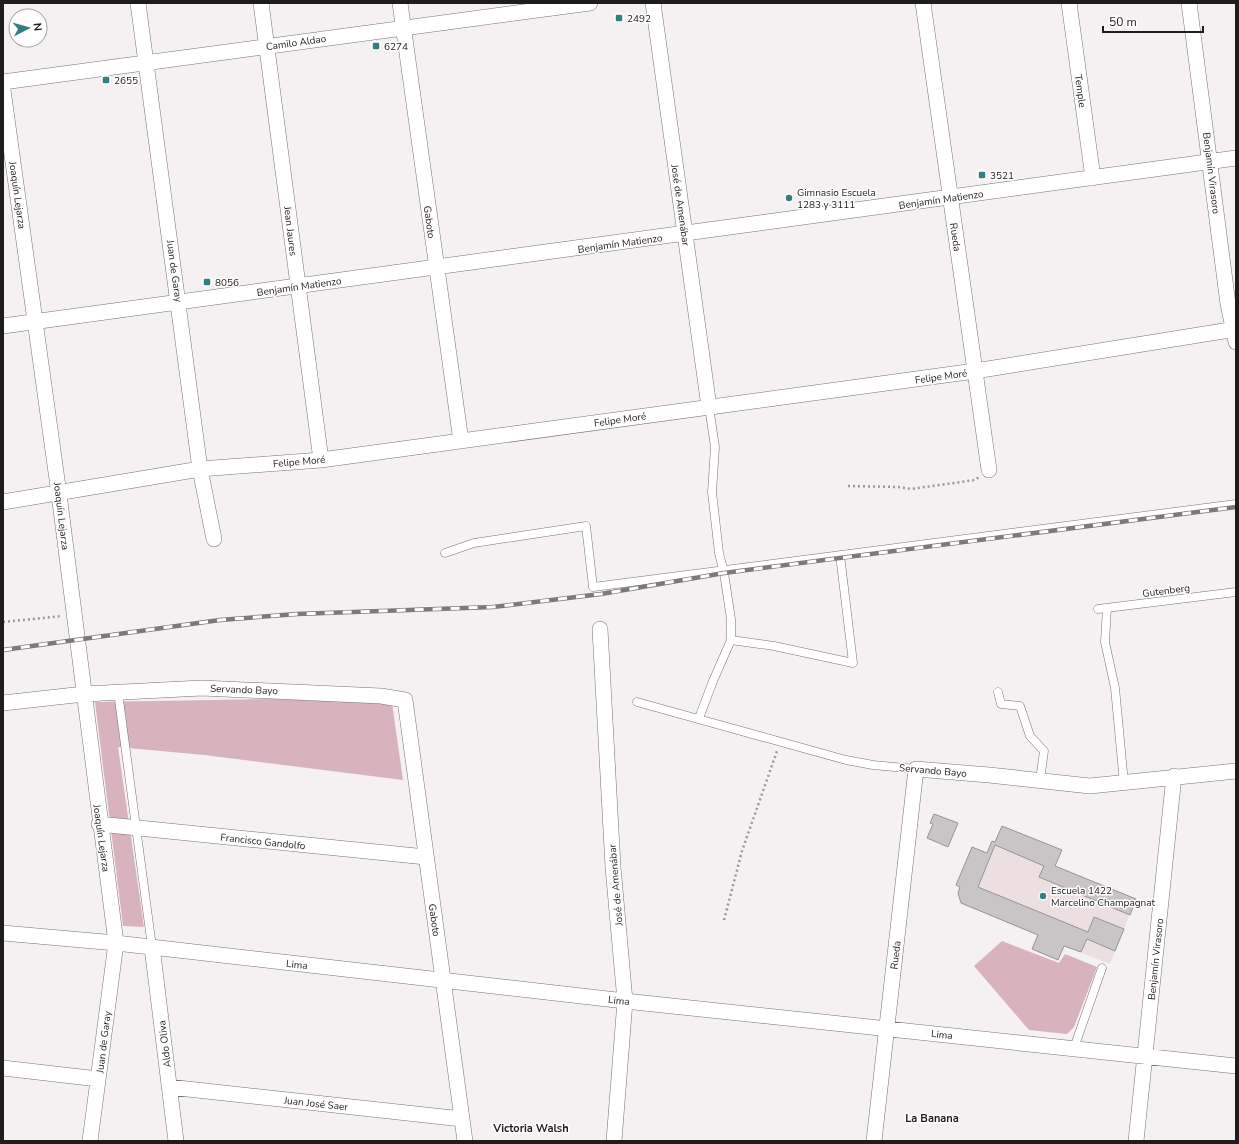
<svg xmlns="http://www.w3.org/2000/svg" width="1239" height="1144" font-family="'Nunito Sans',sans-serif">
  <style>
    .built { fill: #ecdfe2 }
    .green { fill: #d8b3bd }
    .building { fill: #c9c5c6; stroke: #989394 }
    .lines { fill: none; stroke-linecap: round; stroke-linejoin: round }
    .lane-casing { stroke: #767273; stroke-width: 9 }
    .street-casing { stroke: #767273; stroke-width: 16 }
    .path { stroke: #9a9798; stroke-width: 2.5; stroke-dasharray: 2 3; stroke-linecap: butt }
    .lane { stroke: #fff; stroke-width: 8 }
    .street { stroke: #fff; stroke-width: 15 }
    .rail-casing { stroke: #7d797a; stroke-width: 4.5 }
    .rail { stroke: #fff; stroke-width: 3; stroke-dasharray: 9; stroke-linecap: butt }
    .poi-dot { fill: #357e7f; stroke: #fff; stroke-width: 1.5 }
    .labels { text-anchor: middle; stroke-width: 3; stroke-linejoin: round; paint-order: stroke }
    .poi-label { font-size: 10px; fill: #1e1c1d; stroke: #fff; text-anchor: start }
    .street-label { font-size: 10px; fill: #1e1c1d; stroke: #fff }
    .neighbourhood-label { font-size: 11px; font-weight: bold; fill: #1e1c1d; stroke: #fff }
  </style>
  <rect width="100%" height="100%" fill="#f5f0f1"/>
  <path class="built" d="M1002,826L1062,850L1055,866L1136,899L1110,964L1064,946L1058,960L1032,949L1037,935L961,903L958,893L960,887L956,885L972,847L987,853L992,841L996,842Z"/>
  <path class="green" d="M271,699L392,703L403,780L204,755L118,747L144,927L123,926L95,702Z
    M1002,941L1059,963L1065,954L1097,967L1074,1027L1067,1034L1029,1030L974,966Z"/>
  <path class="building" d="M934,814L958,823L948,847L927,838L933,824L930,823Z
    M1002,826L1062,850L1055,866L1136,899L1130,915L1039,877L1044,866L995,845L978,887L1088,932L1094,917L1124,929L1115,951L1087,939L1081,952L1064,946L1058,960L1032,949L1038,935L961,903L958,893L960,887L956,885L972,847L987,853L992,841L995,842Z"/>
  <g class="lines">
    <defs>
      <path id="lane" d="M445,553L474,543L586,526L593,587L1236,504
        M1107,608L1105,642L1115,688L1124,783
        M1098,609L1236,592
        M731,640L774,646L853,663L840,555
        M118,692L152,947
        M998,692L1001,704L1020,706L1030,736L1044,751L1040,780
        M637,702L846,760L873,765L916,769
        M699,718L713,681L731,640V619L724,573L719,553L712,492L715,447L709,407
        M1074,1048L1102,968"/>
      <path id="street" d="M138,3L200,469L214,539
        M261,3L321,460
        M400,3L461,441
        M653,3L709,407
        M923,3L989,470
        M1069,3L1093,178
        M1189,3L1228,304L1236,342
        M3,82L590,3
        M3,90L59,494L116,943L90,1141
        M3,326L1236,158
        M3,502L200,469L321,460L975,371L1236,329
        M600,629L613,867L625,1001L614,1141
        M3,703L84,694L202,688L381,696L405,700L465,1141
        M99,824L426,857
        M3,933L116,943L625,1001L1236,1066
        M152,947L176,1141
        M3,1068L98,1079
        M169,1087L462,1119
        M874,1141L916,769L989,775L1090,786L1236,771
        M1136,1141L1174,776"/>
    </defs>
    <use href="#lane" class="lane-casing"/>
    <use href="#street" class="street-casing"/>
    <path class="path" d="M848,486L898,487L911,489L975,480L979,477
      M3,622L62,616
      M724,920L742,851L777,751"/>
    <use href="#lane" class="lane"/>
    <use href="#street" class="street"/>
    <defs>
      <path id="rail" d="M3,650L220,620L297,614L493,607L601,594L724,573L1236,507"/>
    </defs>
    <use href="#rail" class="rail-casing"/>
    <use href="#rail" class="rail"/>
  </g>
  <g class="poi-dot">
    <rect x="615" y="14" width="8" height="8" rx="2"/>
    <rect x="372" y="42" width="8" height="8" rx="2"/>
    <rect x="102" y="76" width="8" height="8" rx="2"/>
    <rect x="978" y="171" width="8" height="8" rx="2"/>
    <circle cx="789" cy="198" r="4"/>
    <rect x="203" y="278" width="8" height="8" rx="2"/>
    <circle cx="1043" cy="896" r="4"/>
  </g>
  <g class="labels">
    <g class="poi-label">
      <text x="627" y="22">2492</text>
      <text x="384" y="50">6274</text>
      <text x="114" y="84">2655</text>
      <text x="990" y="179">3521</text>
      <text x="797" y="196">Gimnasio Escuela<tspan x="797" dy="12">1283 y 3111</tspan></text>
      <text x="215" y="286">8056</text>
      <text x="1051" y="894">Escuela 1422<tspan x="1051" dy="12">Marcelino Champagnat</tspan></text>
    </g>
    <g class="street-label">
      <text transform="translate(296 42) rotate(-8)" y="4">Camilo Aldao</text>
      <text transform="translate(1081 91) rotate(82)" y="4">Temple</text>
      <text transform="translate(1212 173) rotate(83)" y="4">Benjamín Virasoro</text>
      <text transform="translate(18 195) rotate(82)" y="4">Joaquín Lejarza</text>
      <text transform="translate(941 199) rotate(-8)" y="4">Benjamín Matienzo</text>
      <text transform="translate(681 205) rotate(82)" y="4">José de Amenábar</text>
      <text transform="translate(430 222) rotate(82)" y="4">Gaboto</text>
      <text transform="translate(291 231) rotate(83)" y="4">Jean Jaures</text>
      <text transform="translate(956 237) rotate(82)" y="4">Rueda</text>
      <text transform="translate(620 243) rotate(-8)" y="4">Benjamín Matienzo</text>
      <text transform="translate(175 271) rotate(82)" y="4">Juan de Garay</text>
      <text transform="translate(299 286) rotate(-8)" y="4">Benjamín Matienzo</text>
      <text transform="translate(941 376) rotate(-8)" y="4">Felipe Moré</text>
      <text transform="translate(620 419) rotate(-8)" y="4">Felipe Moré</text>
      <text transform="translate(299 461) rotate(-5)" y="4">Felipe Moré</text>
      <text transform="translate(62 516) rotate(83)" y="4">Joaquín Lejarza</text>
      <text transform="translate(1166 590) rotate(-7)" y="4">Gutenberg</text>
      <text transform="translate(244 689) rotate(2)" y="4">Servando Bayo</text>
      <text transform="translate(933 770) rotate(5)" y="4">Servando Bayo</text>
      <text transform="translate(102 838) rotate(82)" y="4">Joaquín Lejarza</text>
      <text transform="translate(263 841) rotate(6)" y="4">Francisco Gandolfo</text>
      <text transform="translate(615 885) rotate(-95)" y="4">José de Amenábar</text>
      <text transform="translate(435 920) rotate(82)" y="4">Gaboto</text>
      <text transform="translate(895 955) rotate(-83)" y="4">Rueda</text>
      <text transform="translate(1155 959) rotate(-84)" y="4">Benjamín Virasoro</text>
      <text transform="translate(297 964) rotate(6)" y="4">Lima</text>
      <text transform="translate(619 1000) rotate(6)" y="4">Lima</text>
      <text transform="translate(942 1034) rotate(6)" y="4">Lima</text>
      <text transform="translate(103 1042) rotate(-83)" y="4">Juan de Garay</text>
      <text transform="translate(164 1044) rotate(-97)" y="4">Aldo Oliva</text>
      <text transform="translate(316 1103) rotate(6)" y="4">Juan José Saer</text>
    </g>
    <g class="neighbourhood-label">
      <text x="932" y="1122">La Banana</text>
      <text x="531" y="1132">Victoria Walsh</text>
    </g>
  </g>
  <rect width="1239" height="1144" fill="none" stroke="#1e1c1d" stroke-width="8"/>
  <g transform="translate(28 28) rotate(84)"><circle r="19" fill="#ffffff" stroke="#a5a4a5"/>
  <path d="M0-3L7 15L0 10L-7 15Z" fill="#357e7f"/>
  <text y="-6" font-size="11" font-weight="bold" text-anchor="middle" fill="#1e1c1d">N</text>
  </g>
  <path d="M1103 26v6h100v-6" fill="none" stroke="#1e1c1d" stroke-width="2"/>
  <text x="1109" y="26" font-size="12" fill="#1e1c1d" stroke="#ffffff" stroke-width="3" paint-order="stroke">50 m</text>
</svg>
